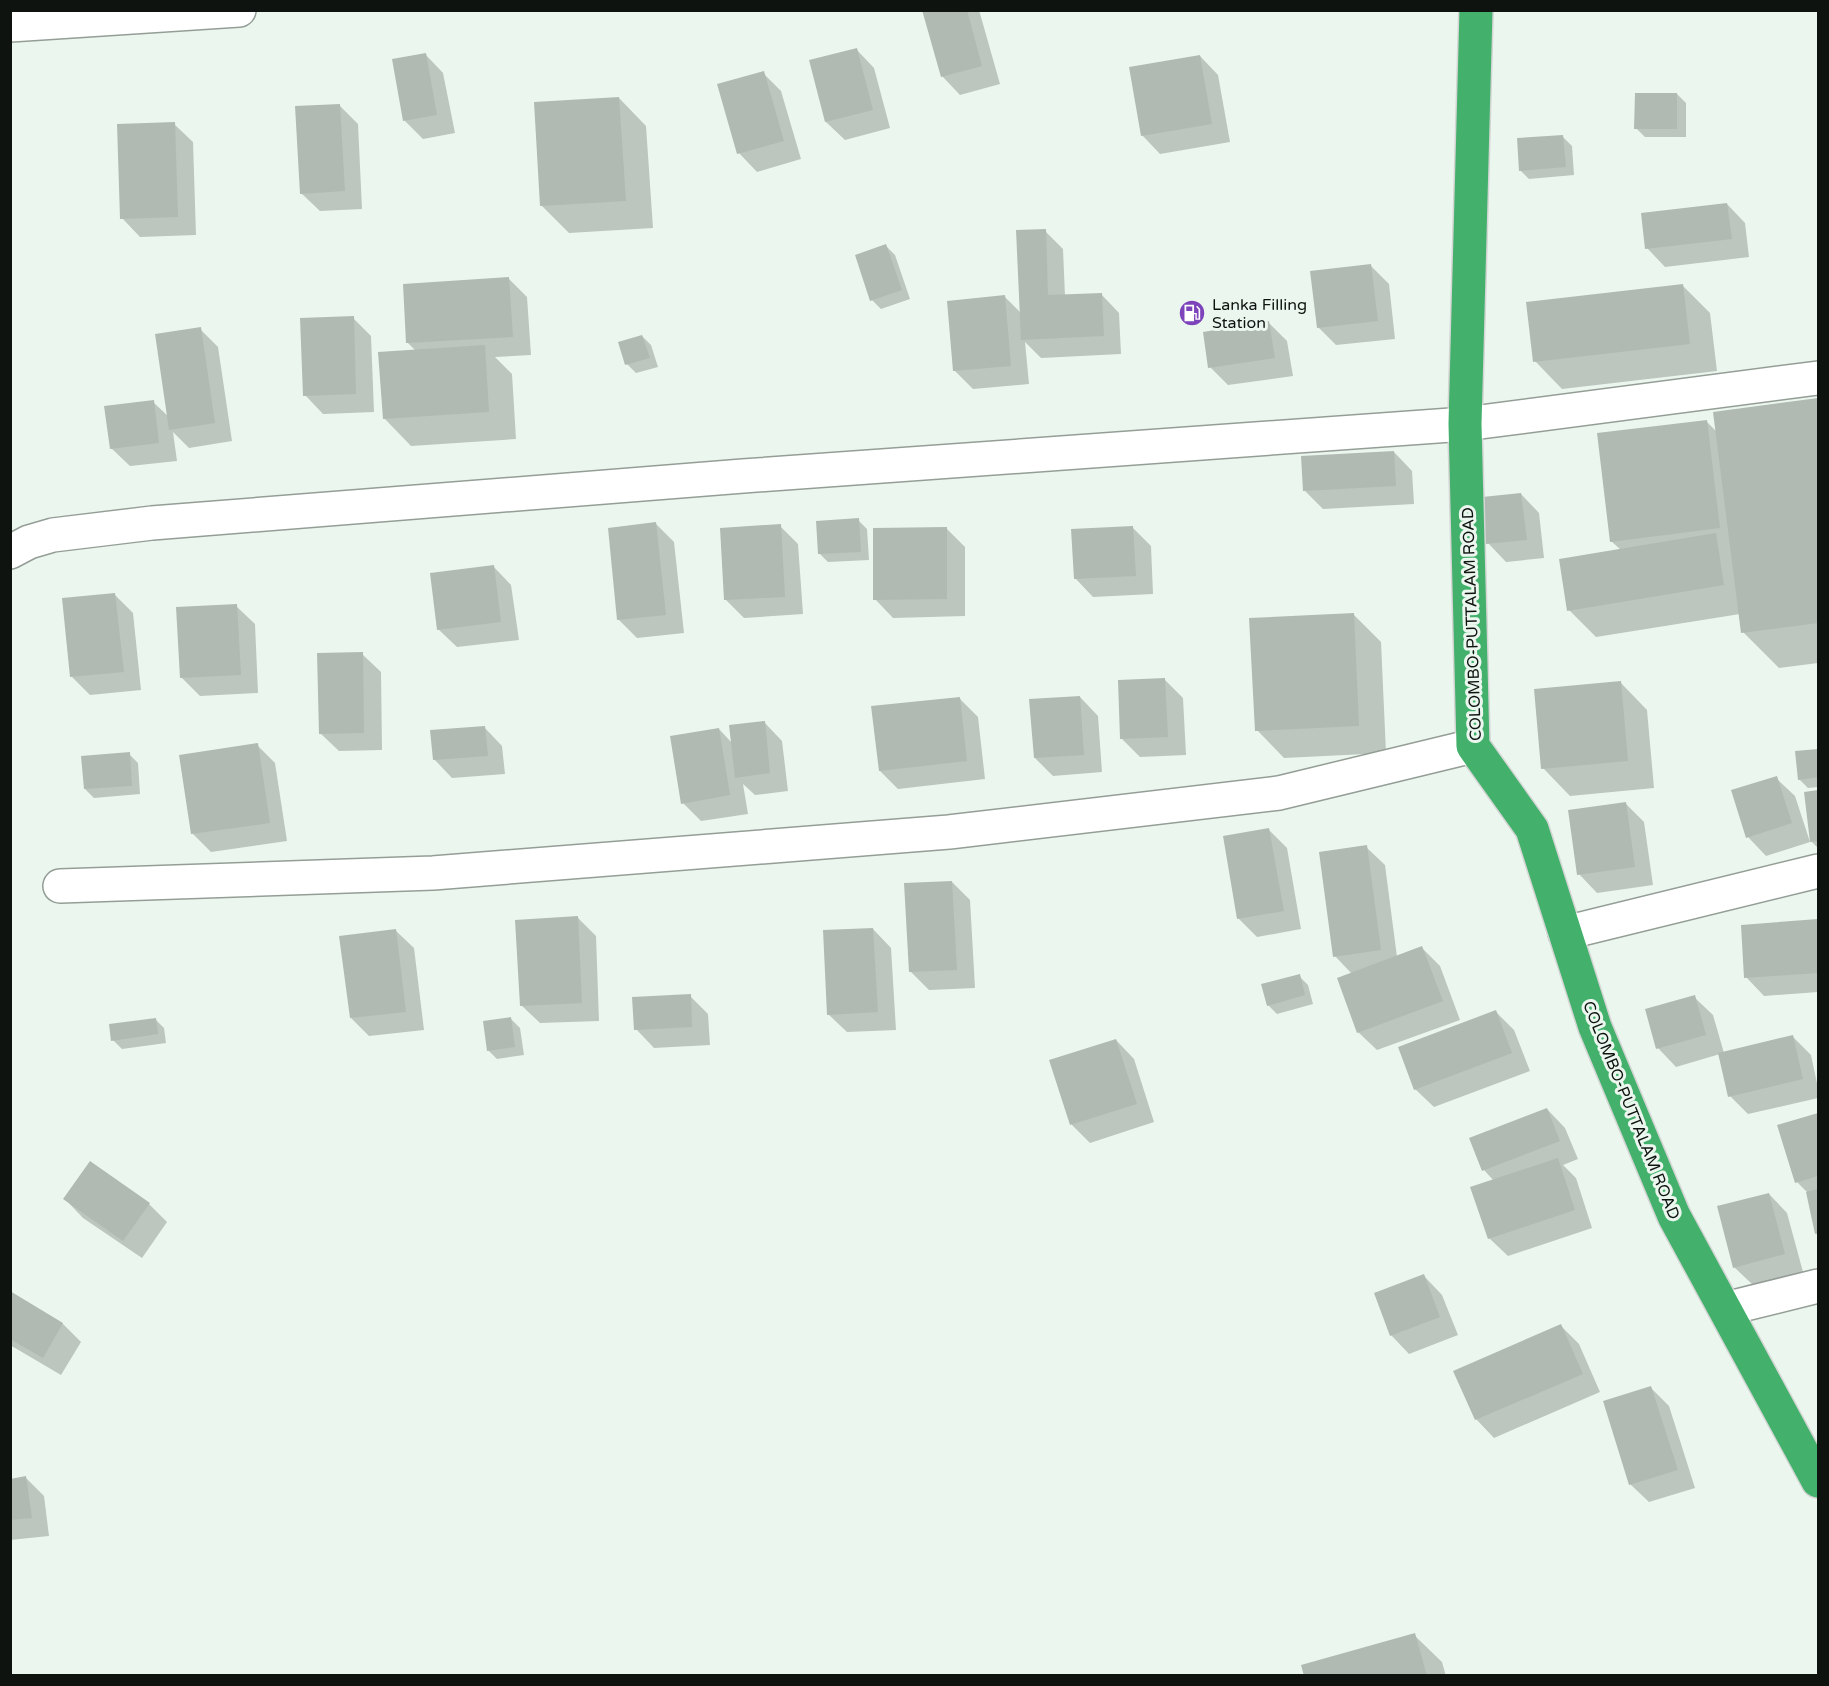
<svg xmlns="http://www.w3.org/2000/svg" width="1829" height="1686" font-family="'Varela Round',sans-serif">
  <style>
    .shadow { fill: #0003 }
    .building { fill: #b0bab2 }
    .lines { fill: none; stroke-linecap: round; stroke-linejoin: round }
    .minor-casing { stroke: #949e96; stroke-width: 36 }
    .highway-casing { stroke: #d4d5d4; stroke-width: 36 }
    .minor { stroke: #fff; stroke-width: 33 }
    .highway { stroke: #43b16c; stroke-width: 33 }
    .labels { text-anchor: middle; stroke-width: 6; stroke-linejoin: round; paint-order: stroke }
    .poi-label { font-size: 16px; fill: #0f1310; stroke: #ebf7ee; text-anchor: start }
    .street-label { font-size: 16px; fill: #0f1310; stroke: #ebf7ee }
  </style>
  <rect width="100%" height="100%" fill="#ebf7ee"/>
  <path class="shadow" d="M923,10H979L1000,84L960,95L942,76Z
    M856,49L874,68L890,128L845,140L826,122L811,61Z
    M425,54L443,73L455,133L423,139L405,121Z
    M1200,56L1218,75L1230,142L1160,154L1142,135Z
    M763,73L781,91L801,159L757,172L739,153Z
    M1677,94L1686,103V137H1645L1636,128Z
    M619,98L646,126L653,228L569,233L541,205Z
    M339,105L358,124L362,209L320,211L301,193Z
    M174,124L193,142L196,235L140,237L122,218Z
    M1563,137L1572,146L1574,175L1529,179L1520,170Z
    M1727,204L1745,223L1749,257L1665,267L1647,248Z
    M1045,231L1063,249L1065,296L1101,294L1119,313L1121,354L1041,358L1025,342L1029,384L973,389L954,370L1005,297L1021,313Z
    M886,246L895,255L910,299L881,309L872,300Z
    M1371,266L1389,284L1395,339L1336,345L1318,327Z
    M509,279L527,297L531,355L495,357L512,374L516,439L411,446L384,418L416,351L407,342Z
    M1682,285L1710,313L1717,371L1562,389L1535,361Z
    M353,318L371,336L374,412L323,414L305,395Z
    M1269,323L1287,341L1293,376L1228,385L1210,367Z
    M200,329L218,347L232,441L189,448L173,432L177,461L130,466L111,448L153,402L169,417Z
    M642,336L651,345L658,367L636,373L627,364Z
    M1818,400V663L1779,668L1743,632L1740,614L1596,637L1569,610L1621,550L1611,541L1706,421L1717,432L1714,413Z
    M1394,452L1412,471L1414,504L1323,509L1305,491Z
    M1521,494L1539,513L1544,558L1506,562L1488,543Z
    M858,520L867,529L869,560L828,562L819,553Z
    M656,524L674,542L684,633L637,638L619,620Z
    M780,526L798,544L803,614L744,618L725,599Z
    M946,528L965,547V616L893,618L875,599Z
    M1133,528L1151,546L1153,594L1093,597L1075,578Z
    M493,566L511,585L519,640L457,647L438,629Z
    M114,594L133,613L141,690L90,695L72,677Z
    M236,606L255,624L258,693L200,696L181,677Z
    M1353,614L1381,642L1386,753L1284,758L1257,730Z
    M362,654L381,672L382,750L339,751L320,733Z
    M1165,680L1183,698L1186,755L1140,757L1122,739Z
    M1620,682L1647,710L1654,788L1570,796L1543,768Z
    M1080,697L1098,716L1102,772L1053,776L1035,758Z
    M959,698L978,717L985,779L898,789L880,771Z
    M764,722L782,741L788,791L755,795L743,784L748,814L701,821L683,803L719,729L732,743Z
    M484,727L502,746L505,774L452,778L434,759Z
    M257,745L275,763L287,841L211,852L192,833Z
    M1818,750V787L1808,788L1799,779L1796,753Z
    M129,754L138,763L140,794L94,798L85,789Z
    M1776,778L1795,796L1810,842L1766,856L1748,837Z
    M1818,792V848L1811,841L1806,794Z
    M1625,803L1644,822L1653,885L1597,893L1579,874Z
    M1269,830L1287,848L1301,929L1257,937L1238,918Z
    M1366,847L1385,865L1397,957L1422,948L1440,966L1460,1020L1377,1050L1358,1032L1352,974L1335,956Z
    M952,882L970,900L975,988L929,990L911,972Z
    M578,918L596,936L599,1021L540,1023L521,1005Z
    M1818,921V992L1764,996L1746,977L1742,926Z
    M873,929L891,948L896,1030L847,1032L828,1014Z
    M395,930L414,948L424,1030L369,1036L351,1018Z
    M1299,976L1308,985L1313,1004L1277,1014L1268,1005Z
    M690,996L708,1014L710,1045L654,1048L636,1029Z
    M1694,997L1713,1015L1724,1053L1793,1037L1811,1055L1818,1088V1098L1748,1114L1730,1096L1720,1054L1676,1067L1658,1048Z
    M1496,1012L1514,1030L1530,1071L1434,1107L1415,1089Z
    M155,1019L164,1028L166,1043L122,1049L113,1040Z
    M511,1019L520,1028L524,1055L497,1059L488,1050Z
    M1116,1040L1134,1059L1154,1122L1090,1143L1072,1125L1051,1061Z
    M1547,1109L1565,1128L1578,1159L1563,1165L1576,1178L1592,1228L1508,1256L1489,1238L1494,1181L1484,1170Z
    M1818,1114V1236L1816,1233L1808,1193L1797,1182L1779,1126Z
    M1769,1194L1787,1213L1803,1272L1753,1285L1734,1267Z
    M65,1199L149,1204L167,1222L142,1258L83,1218Z
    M1424,1276L1442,1295L1458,1335L1409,1354L1391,1335Z
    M10,1293L63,1324L81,1342L61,1375L10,1345Z
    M1561,1326L1579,1344L1600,1392L1494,1438L1476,1419Z
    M1651,1388L1669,1406L1695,1488L1649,1502L1630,1484Z
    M26,1478L44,1496L49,1536L10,1540V1480Z
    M1414,1635L1442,1662L1446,1676H1306Z"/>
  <path class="building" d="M922,10H967L982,66L941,77Z
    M857,48L873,110L825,122L809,60Z
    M426,53L437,115L403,121L392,59Z
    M1200,55L1212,124L1141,136L1129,67Z
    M764,71L784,141L737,154L717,84Z
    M1635,93H1677V129H1634Z
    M619,97L626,201L540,206L534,102Z
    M340,104L345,191L300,194L295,106Z
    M175,122L178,217L120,219L117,124Z
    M1563,135L1566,167L1519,171L1517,138Z
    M1727,203L1732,239L1645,249L1641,213Z
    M1046,229L1048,295L1102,293L1104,336L1021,340L1016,230Z
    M886,244L902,290L870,301L855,255Z
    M1371,264L1378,321L1317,328L1310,271Z
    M509,277L513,337L406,343L403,284Z
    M1683,284L1690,344L1533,362L1526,302Z
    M1005,295L1011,366L953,371L947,301Z
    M354,316L356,394L303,396L300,318Z
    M1269,321L1275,358L1208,368L1203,332Z
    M201,327L215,423L169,430L155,334Z
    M642,335L650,358L625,365L618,342Z
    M485,345L489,412L383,419L378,352Z
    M1818,398V623L1741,633L1713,412Z
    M154,400L159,443L110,449L104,406Z
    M1707,420L1720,528L1610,542L1597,433Z
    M1394,451L1396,486L1303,491L1301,456Z
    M1521,493L1527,540L1486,544L1482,497Z
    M859,518L861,552L818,554L816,521Z
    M656,522L666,615L617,620L608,528Z
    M781,524L785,597L724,600L720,528Z
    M1133,526L1136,576L1074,579L1071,529Z
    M947,527V599L873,600V528Z
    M1716,533L1724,585L1567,611L1559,559Z
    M494,565L501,622L437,630L430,573Z
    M115,593L124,672L70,677L62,598Z
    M237,604L241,675L180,678L176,607Z
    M1354,613L1359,726L1255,731L1249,618Z
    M363,652L364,733L319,734L317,653Z
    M1165,678L1168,737L1120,739L1118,680Z
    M1621,681L1628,761L1541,769L1534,689Z
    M1080,696L1084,755L1034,758L1029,699Z
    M960,697L967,761L879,771L871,706Z
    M765,721L770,773L735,778L729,725Z
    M485,726L488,756L433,760L430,730Z
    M719,728L730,795L681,804L670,736Z
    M258,743L270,823L191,834L179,755Z
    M1818,749V777L1798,780L1795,751Z
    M130,752L132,786L84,789L81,756Z
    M1777,776L1792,823L1746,838L1731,790Z
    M1818,790V841L1810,842L1804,792Z
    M1626,802L1635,867L1577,875L1568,810Z
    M1269,828L1284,911L1237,919L1223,836Z
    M1367,845L1381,950L1333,957L1319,852Z
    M952,881L957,970L909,972L904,883Z
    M578,916L582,1003L520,1006L515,920Z
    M1818,919V973L1744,978L1741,925Z
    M873,928L878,1012L827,1015L823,930Z
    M396,929L406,1012L350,1018L339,936Z
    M1422,946L1443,1001L1357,1033L1337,978Z
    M1300,974L1305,995L1267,1006L1261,984Z
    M691,994L692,1027L634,1030L632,997Z
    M1695,995L1706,1035L1656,1049L1645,1009Z
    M1496,1010L1512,1053L1414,1090L1398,1047Z
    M511,1017L515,1047L487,1051L483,1021Z
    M156,1018L158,1034L111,1041L109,1024Z
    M1793,1035L1803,1079L1728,1097L1718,1053Z
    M1116,1039L1137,1104L1070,1125L1049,1060Z
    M1547,1108L1560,1141L1482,1171L1469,1138Z
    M1818,1113V1176L1795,1183L1777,1125Z
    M1558,1158L1575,1210L1488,1239L1470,1187Z
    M90,1161L150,1203L123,1241L63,1199Z
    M1818,1189V1233L1815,1234L1806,1192Z
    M1769,1193L1785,1254L1733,1268L1717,1206Z
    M1424,1274L1440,1317L1390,1336L1374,1293Z
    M10,1291L63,1323L43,1358L10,1339Z
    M1561,1324L1583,1374L1475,1420L1453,1371Z
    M1651,1386L1678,1470L1629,1485L1603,1401Z
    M26,1476L32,1518L10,1520V1479Z
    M1415,1633L1427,1676H1304L1301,1665Z"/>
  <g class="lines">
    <defs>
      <path id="minor" d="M10,25L239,10
        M10,552L29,542L53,535L152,523L743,476L1465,424L1818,378
        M60,886L433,873L949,832L1279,793L1473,746
        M1565,933L1818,871
        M1725,1309L1818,1286"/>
      <path id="highway" d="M1476,10L1465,424L1473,746L1532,829L1595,1027L1674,1216L1818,1481"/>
    </defs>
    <use href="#minor" class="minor-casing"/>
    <use href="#highway" class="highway-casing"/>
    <use href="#minor" class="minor"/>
    <use href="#highway" class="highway"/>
  </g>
  <defs>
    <symbol id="fuel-disc" viewBox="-11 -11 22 22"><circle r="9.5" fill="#7d43ba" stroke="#ebf7ee"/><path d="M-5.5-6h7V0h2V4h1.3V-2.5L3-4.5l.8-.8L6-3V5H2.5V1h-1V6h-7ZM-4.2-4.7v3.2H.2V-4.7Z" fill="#fff"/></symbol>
  </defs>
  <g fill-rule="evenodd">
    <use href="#fuel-disc" x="1177" y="298" width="30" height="30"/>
  </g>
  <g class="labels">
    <g class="poi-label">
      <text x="1212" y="310">Lanka Filling<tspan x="1212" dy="18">Station</tspan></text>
    </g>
    <g class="street-label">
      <text transform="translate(1471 624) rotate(-92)" y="6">COLOMBO-PUTTALAM ROAD</text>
      <text transform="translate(1632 1110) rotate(68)" y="6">COLOMBO-PUTTALAM ROAD</text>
    </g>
  </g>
  <rect width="1829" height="1686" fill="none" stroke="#0f1310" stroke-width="24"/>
</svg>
